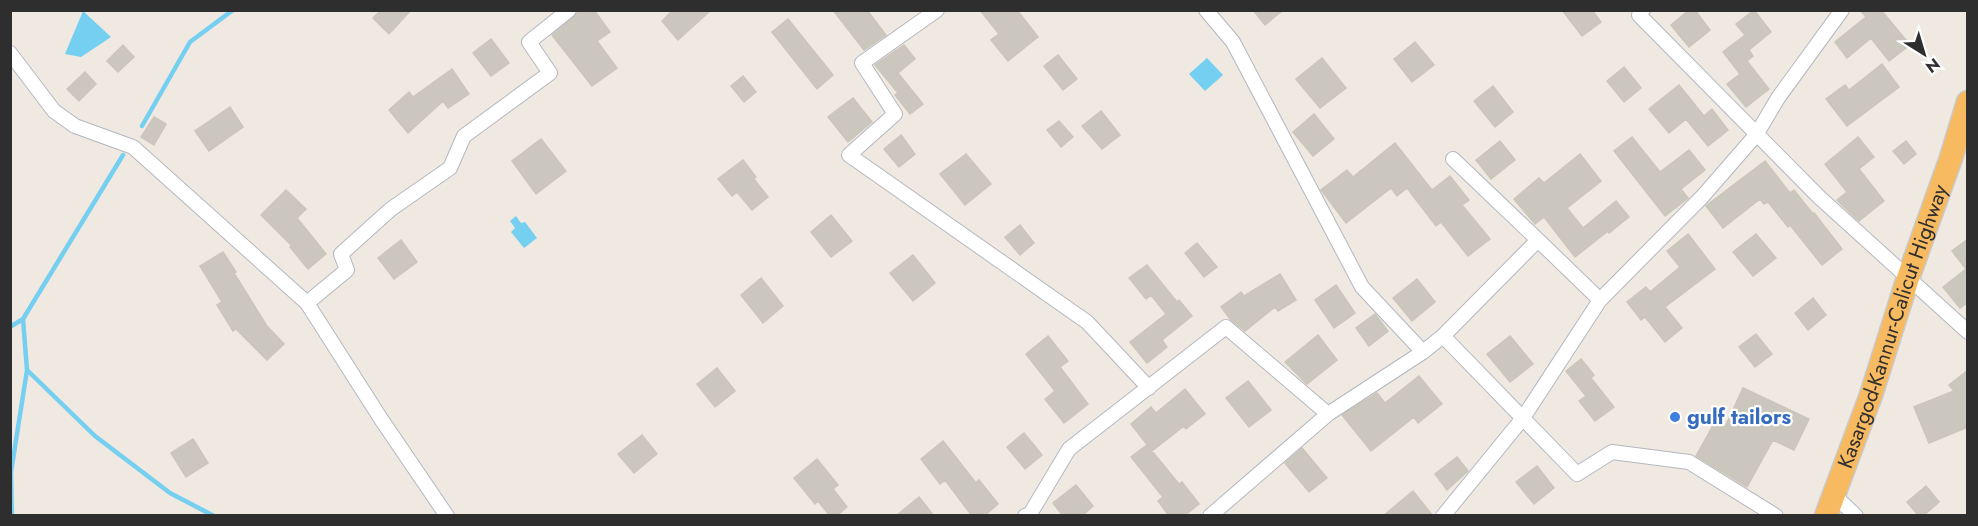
<svg xmlns="http://www.w3.org/2000/svg" width="1978" height="526" font-family="Jost,sans-serif">
  <style>
    .water { fill: #75cff0 }
    .lines { fill: none; stroke-linecap: round; stroke-linejoin: round }
    .stream { stroke: #75cff0; stroke-width: 4.5 }
    .building { fill: #cbc7bf; stroke: #cbc5ba; stroke-width: 1.5 }
    .minor-casing { stroke: #b4b7c1; stroke-width: 16 }
    .trunk-casing { stroke: #c9c9c9; stroke-width: 25 }
    .minor { stroke: #fff; stroke-width: 14 }
    .trunk { stroke: #f8ba60; stroke-width: 22 }
    .shop-dot { fill: #3f7fe0; stroke: #fff; stroke-width: 2 }
    .labels { text-anchor: middle; stroke-width: 4.5; stroke-linejoin: round; paint-order: stroke }
    .street-label { font-size: 21px; fill: #2e2e2e; stroke: #fff }
    .shop-label { font-size: 21px; font-weight: bold; fill: #366cbe; stroke: #fff; text-anchor: start }
  </style>
  <rect width="100%" height="100%" fill="#efe9e1"/>
  <path class="water" d="M83,11L111,37L81,57L65,54Z
    M1207,58L1223,75L1205,91L1189,74Z
    M516,216L521,223L525,222L537,238L524,248L511,232L515,228L510,221Z"/>
  <g class="lines">
    <path class="stream" d="M142,126L190,42L233,10
      M10,327L23,319L123,155
      M27,370L95,436L170,493L214,516
      M12,516L11,472L27,370L23,319"/>
  </g>
  <path class="building" d="M381,10H411L389,34L373,18Z
    M581,10H594L610,32L597,41L617,68L592,86L552,35Z
    M673,10H711L678,40L662,21Z
    M833,10H867L886,35L864,50Z
    M980,10H1017L1038,37L1008,61L991,40L999,34Z
    M1253,10H1283L1265,25Z
    M1562,10H1592L1601,22L1582,36Z
    M1689,10H1695L1710,30L1689,47L1671,25Z
    M1754,10L1771,32L1749,50L1753,56L1747,61L1769,89L1746,107L1727,84L1740,74L1723,52L1745,35L1736,24Z
    M1860,10H1881L1910,45L1889,61L1871,38L1847,58L1835,42L1866,17Z
    M788,19L833,75L817,89L772,32Z
    M491,39L509,63L491,76L473,53Z
    M1415,42L1434,65L1412,82L1394,59Z
    M123,45L134,57L118,72L107,61Z
    M904,45L915,59L898,73L923,104L910,114L895,95L898,93L875,65Z
    M1058,55L1077,79L1063,90L1044,66Z
    M1322,58L1346,88L1320,108L1296,79Z
    M1882,64L1899,87L1847,126L1826,99L1845,85L1849,90Z
    M1624,67L1641,88L1624,102L1607,81Z
    M452,69L469,94L448,108L443,101L408,133L389,110L409,92L413,97Z
    M85,72L96,84L79,101L67,89Z
    M743,76L756,92L744,102L731,86Z
    M1679,85L1704,116L1712,109L1728,130L1708,146L1686,119L1669,133L1649,109Z
    M1493,86L1513,112L1495,127L1474,101Z
    M853,98L872,122L848,142L828,117Z
    M230,107L243,127L209,151L195,131Z
    M1101,111L1120,135L1102,149L1082,126Z
    M1314,114L1334,139L1313,156L1293,132Z
    M154,117L166,124L154,145L141,137Z
    M1059,121L1073,137L1061,147L1047,130Z
    M901,135L915,154L899,167L884,149Z
    M1632,137L1660,172L1689,150L1705,170L1681,189L1688,198L1665,216L1614,151Z
    M1858,137L1874,157L1859,169L1884,201L1859,221L1837,200L1847,192L1825,164Z
    M541,139L566,171L536,194L512,161Z
    M1500,141L1515,160L1491,179L1476,160Z
    M1906,141L1916,154L1904,164L1893,151Z
    M1395,143L1432,190L1450,176L1469,200L1462,205L1490,239L1468,256L1441,222L1436,226L1407,188L1397,196L1391,188L1346,223L1321,190L1347,170L1353,177Z
    M966,154L991,184L965,205L940,174Z
    M1580,154L1601,181L1567,208L1583,228L1616,201L1629,217L1609,233L1608,231L1575,257L1544,217L1535,224L1514,199L1539,178L1544,183Z
    M743,160L756,177L754,179L768,197L752,210L737,192L732,196L718,179Z
    M1765,161L1790,193L1794,190L1813,214L1814,213L1842,249L1822,265L1790,225L1788,227L1768,202L1764,204L1760,199L1723,228L1706,206Z
    M286,190L306,209L297,218L326,254L308,269L290,247L292,246L261,215Z
    M831,215L852,241L831,257L811,232Z
    M1020,225L1034,243L1020,255L1005,237Z
    M1688,234L1715,269L1665,307L1682,328L1665,342L1645,317L1641,320L1627,302L1646,287L1650,292L1680,267L1667,251Z
    M1756,234L1776,258L1753,276L1733,252Z
    M1968,239V302L1960,308L1943,287L1966,269L1952,251Z
    M401,240L417,262L394,279L378,258Z
    M1197,243L1217,267L1204,277L1185,253Z
    M223,252L236,272L234,273L267,326L284,344L267,360L236,329L233,331L217,305L222,302L200,266Z
    M913,255L935,283L913,301L890,273Z
    M1147,265L1177,302L1179,300L1192,316L1162,340L1167,347L1147,363L1130,342L1166,314L1151,295L1146,299L1129,278Z
    M1280,274L1296,300L1278,311L1275,307L1245,331L1230,319L1221,307L1241,292L1244,296Z
    M761,278L783,306L763,323L741,295Z
    M1417,279L1435,302L1412,321L1393,298Z
    M1336,285L1355,313L1334,328L1315,300Z
    M1813,298L1826,315L1808,330L1795,313Z
    M1375,314L1388,331L1369,346L1356,328Z
    M1756,334L1772,354L1755,367L1739,347Z
    M1318,335L1337,360L1307,384L1285,362Z
    M1048,336L1068,361L1060,367L1088,404L1064,423L1045,399L1055,391L1026,354Z
    M1510,336L1533,364L1510,382L1487,354Z
    M1581,359L1594,375L1591,378L1614,407L1595,421L1579,401L1586,396L1566,371Z
    M717,368L735,391L715,407L697,384Z
    M1968,370V427L1929,443L1914,407L1954,391L1949,385Z
    M1419,376L1442,404L1418,423L1414,417L1371,451L1342,415L1377,393L1385,403Z
    M1248,381L1271,410L1249,427L1226,398Z
    M1743,388L1809,419L1794,450L1773,440L1747,487L1696,456L1715,422L1725,427Z
    M1185,389L1205,414L1186,429L1184,426L1152,451L1131,424L1151,407L1156,413Z
    M1024,433L1042,455L1025,469L1007,447Z
    M642,435L657,454L634,473L618,454Z
    M193,439L208,463L186,477L171,453Z
    M943,441L976,483L979,480L998,504L984,516H972L945,480L940,484L921,459Z
    M1147,445L1179,484L1182,482L1199,504L1184,516H1169L1158,501L1163,497L1131,457Z
    M1302,448L1327,478L1309,492L1285,463Z
    M1457,457L1468,471L1447,490L1435,474Z
    M817,459L838,485L833,489L847,507L836,516H830L818,501L815,504L794,478Z
    M1537,466L1554,488L1534,504L1516,482Z
    M1076,485L1093,506L1082,516H1063L1053,503Z
    M1926,486L1939,502L1923,516H1919L1907,502Z
    M1413,491L1433,516H1383Z
    M919,497L934,516H896Z"/>
  <g class="lines">
    <defs>
      <path id="minor" d="M937,10L862,63L895,114L849,155L1087,322L1149,388
        M1206,10L1233,42L1362,287L1423,352L1443,336L1577,474L1612,452L1689,462L1776,516
        M1643,10L1639,15L1819,197L1968,332
        M10,53L54,111L75,126L133,147L307,303L381,419L447,516
        M1453,159L1538,240
        M307,303L347,270L341,254L391,209L450,168L464,136L550,73L529,42L569,10
        M1443,336L1538,240L1600,300L1702,197L1756,135L1778,98L1842,10
        M1833,494L1856,516
        M1025,516L1030,514L1069,449L1226,327L1328,414L1423,352
        M1210,516L1328,414
        M1443,516L1523,418L1600,300"/>
      <g id="trunk">
        <path id="s1" d="M1826,516L1871,395L1908,278L1951,158L1968,102"/>
      </g>
    </defs>
    <use href="#minor" class="minor-casing"/>
    <use href="#trunk" class="trunk-casing"/>
    <use href="#minor" class="minor"/>
    <use href="#trunk" class="trunk"/>
  </g>
  <circle class="shop-dot" cx="1675" cy="417" r="6"/>
  <g class="labels">
    <g class="street-label">
      <text dy="7" stroke="none"><textPath href="#s1" startOffset="201">Kasargod-Kannur-Calicut Highway</textPath></text>
    </g>
    <g class="shop-label">
      <text x="1687" y="424">gulf tailors</text>
    </g>
  </g>
  <rect width="1978" height="526" fill="none" stroke="#2e2e2e" stroke-width="24"/>
  <g transform="translate(1924 54) rotate(143)" stroke="#ffffff" stroke-width="4.5" paint-order="stroke">
  <path d="M0-4.5L10 22L0 15L-10 22Z" fill="#2e2e2e"/>
  <text y="-9" font-size="16" font-weight="bold" text-anchor="middle" fill="#2e2e2e">N</text>
  </g>
</svg>
